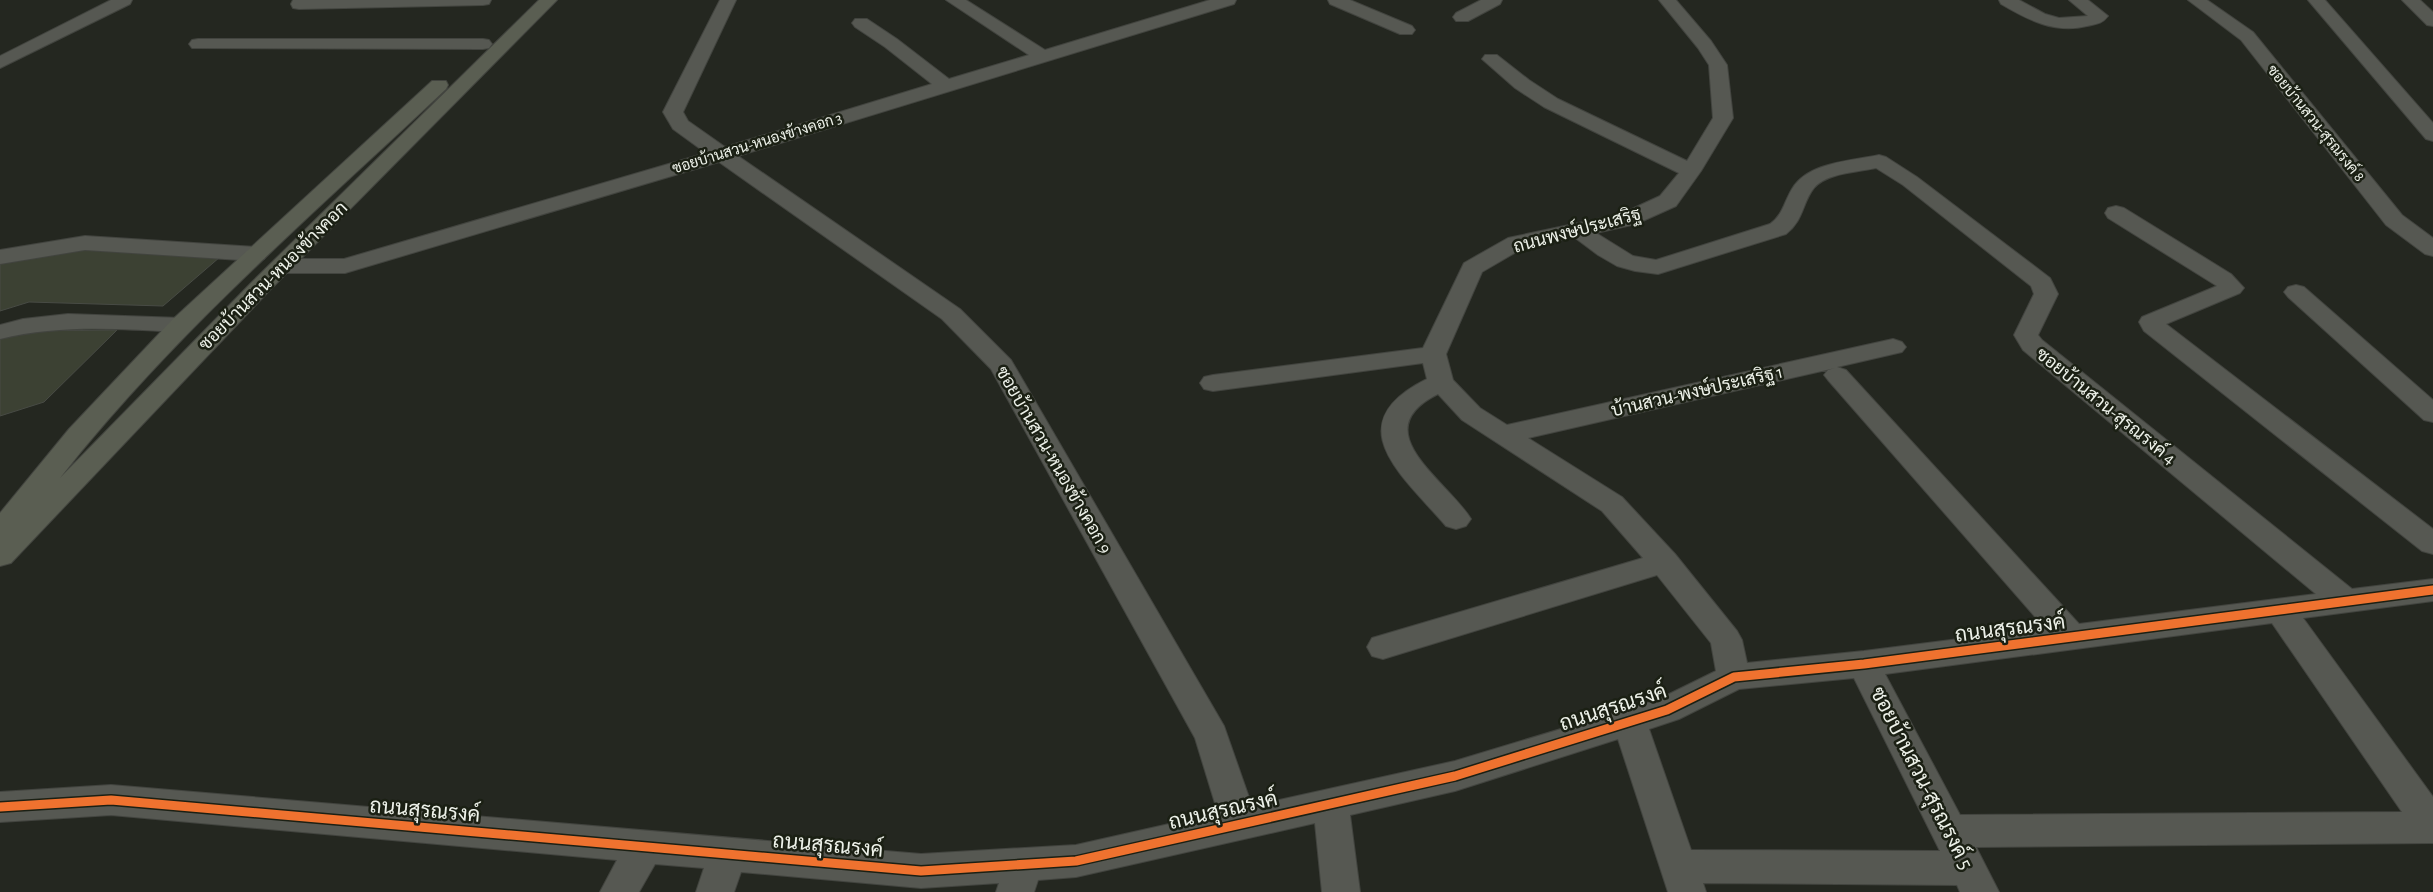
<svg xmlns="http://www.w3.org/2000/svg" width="2433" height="892" font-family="'Alegreya Sans',Sarabun,sans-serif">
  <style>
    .building { fill: #3c4133; stroke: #484b45 }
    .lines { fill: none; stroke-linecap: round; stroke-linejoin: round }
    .minor-casing { stroke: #42443f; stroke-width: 2 }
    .major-casing { stroke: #42443f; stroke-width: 2 }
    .minor { fill: #565852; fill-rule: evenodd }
    .major { fill: #5a5e52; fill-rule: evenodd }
    .cycleway-casing { stroke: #1b2014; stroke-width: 12 }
    .cycleway { stroke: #ef722f; stroke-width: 9 }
    .labels { text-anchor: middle; stroke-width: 5; stroke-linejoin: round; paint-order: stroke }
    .far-street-label { font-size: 15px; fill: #edf1e9; stroke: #1b2014 }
    .street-label { font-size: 18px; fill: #edf1e9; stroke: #1b2014 }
    .near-street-label { font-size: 21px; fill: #edf1e9; stroke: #1b2014 }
  </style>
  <rect width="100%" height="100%" fill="#242720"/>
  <path class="building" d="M79,247L220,257L163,306L29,302L0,311V262Z
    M117,330L44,402L0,416V337L19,331Z"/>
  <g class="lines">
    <defs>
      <path id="minor" d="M111,0H132L130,4L0,68V56Z
        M293,0H491L489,4L483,5L299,9L293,8L291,4Z
        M720,0H736L683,112L688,121L725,147L932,84L885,47L855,27L852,23L855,19H867L897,39L949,79L1029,55L946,0H966L1045,50L1210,0H1236L1234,4L738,156L960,309L1011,360L1224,726L1252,806L1455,761L1657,700L1716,671L1711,643L1657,575L1383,659L1372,656L1367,647L1372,638L1643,558L1602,511L1462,420L1438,394C1363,431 1447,480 1471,519L1466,526L1456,529L1446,526C1402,475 1336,424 1427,379L1423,363L1213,391L1204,389L1200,383L1204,377L1213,375L1423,348L1464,263L1508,238L1621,214L1660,196L1679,173L1544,107L1515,88L1482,59L1485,55H1497L1529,80L1558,99L1687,161L1713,118L1709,65L1698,48L1659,0H1676L1711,41L1727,65L1733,118L1701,171L1676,206L1636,224L1596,233L1633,256L1656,260L1770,224C1783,215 1784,202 1792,189C1808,162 1851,161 1879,155L1886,157L1917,177L2050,278L2058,294L2038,335L2042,340L2352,589L2433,579V601L2303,618L2433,797V843L1976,847L1999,892H1960L1957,885L1703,883L1706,892H1668L1618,739L1455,791L1350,815L1360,892H1322L1315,823L1076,877L1038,880L1034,892H996L999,883L921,888L741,872L734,892H696L704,868L655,864L639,892H600L617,860L111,815L0,822V792L111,785L921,854L1076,845L1218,813L1195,738L991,369L942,319L719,162L345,273H283L275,271L271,266L275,261L283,259H344L706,153L673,129L663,112ZM1876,168L1903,185L2031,286L2034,294L2014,335L2023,350L2316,594L2079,624L1846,370L1837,367L1902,352L1906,347L1902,342L1893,339L1507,425L1480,408L1453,380L1446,354L1482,272L1523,248L1574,237L1598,255L1617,266L1635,271L1658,274L1786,234C1804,220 1802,203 1814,188C1826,173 1858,172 1876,168ZM1835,368L1828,370L1824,375L1828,380L2045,628L1864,651L1747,663L1742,640L1737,631L1675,554L1622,497L1528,438ZM2272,623L2402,812L1960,815L1885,674ZM1854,678L1940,851L1691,850L1649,729L1679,719L1739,689Z
        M1328,0H1350L1412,26L1415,30L1412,34H1400L1330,4Z
        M1481,0H1502L1500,4L1468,21H1456L1453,17L1456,13Z
        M1999,0H2019L2045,14L2059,18L2088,16L2069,0H2088L2108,16C2102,24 2096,24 2087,26C2055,34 2028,20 2001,4Z
        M2188,0H2207L2253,32L2402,215L2433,238V256L2425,254L2386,225L2241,40Z
        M2308,0H2325L2433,123V141L2426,139Z
        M2402,0H2420L2433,12V26L2427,25Z
        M198,39H483L489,40L492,44L489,48L483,49L192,48L189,44L192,40Z
        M2116,206L2124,208L2231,274L2244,288L2240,293L2166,324L2433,529V554L2422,551L2144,331L2139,322L2142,317L2217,286L2108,218L2105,213L2108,208Z
        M85,236L256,247L264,249L267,254L264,259L256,261L85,250L0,264V250Z
        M2296,285L2304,287L2433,400V422L2424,420L2288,297L2284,292L2288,287Z
        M68,314L181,318L190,320L193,325L190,330L181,332C120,329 60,324 0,339V325L23,319Z"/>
      <path id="major" d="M539,0H557L269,291L11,563L0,566V513L69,429L172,320L432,81H446L448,85L446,89C313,214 173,334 60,478L253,281Z"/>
    </defs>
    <use href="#minor" class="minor-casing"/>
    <use href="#major" class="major-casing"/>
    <use href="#minor" class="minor"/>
    <use href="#major" class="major"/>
    <defs>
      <path id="cycleway" d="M0,807L111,800L921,871L1076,861L1455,776L1667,710L1734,677L1864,664L2433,590"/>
    </defs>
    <use href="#cycleway" class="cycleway-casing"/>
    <use href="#cycleway" class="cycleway"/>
  </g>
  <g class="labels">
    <g class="far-street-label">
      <text transform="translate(2316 123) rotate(51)" y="5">ซอยบ้านสวน-สุรณรงค์ 8</text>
      <text transform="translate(757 143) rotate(-17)" y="5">ซอยบ้านสวน-หนองข้างคอก 3</text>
    </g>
    <g class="street-label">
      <text transform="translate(1577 230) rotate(-15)" y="6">ถนนพงษ์ประเสริฐ</text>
      <text transform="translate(273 276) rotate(-45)" y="6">ซอยบ้านสวน-หนองข้างคอก</text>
      <text transform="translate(1697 391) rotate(-13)" y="6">บ้านสวน-พงษ์ประเสริฐ 1</text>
      <text transform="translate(2106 406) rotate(39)" y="6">ซอยบ้านสวน-สุรณรงค์ 4</text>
      <text transform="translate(1054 460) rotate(60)" y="6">ซอยบ้านสวน-หนองข้างคอก 9</text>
    </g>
    <g class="near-street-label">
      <text transform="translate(2010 628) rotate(-7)" y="7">ถนนสุรณรงค์</text>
      <text transform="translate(1613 707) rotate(-18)" y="7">ถนนสุรณรงค์</text>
      <text transform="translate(1922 778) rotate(63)" y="7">ซอยบ้านสวน-สุรณรงค์ 5</text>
      <text transform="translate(425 810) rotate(5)" y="7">ถนนสุรณรงค์</text>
      <text transform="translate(1223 810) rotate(-13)" y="7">ถนนสุรณรงค์</text>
      <text transform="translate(828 845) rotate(5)" y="7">ถนนสุรณรงค์</text>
    </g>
  </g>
</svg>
